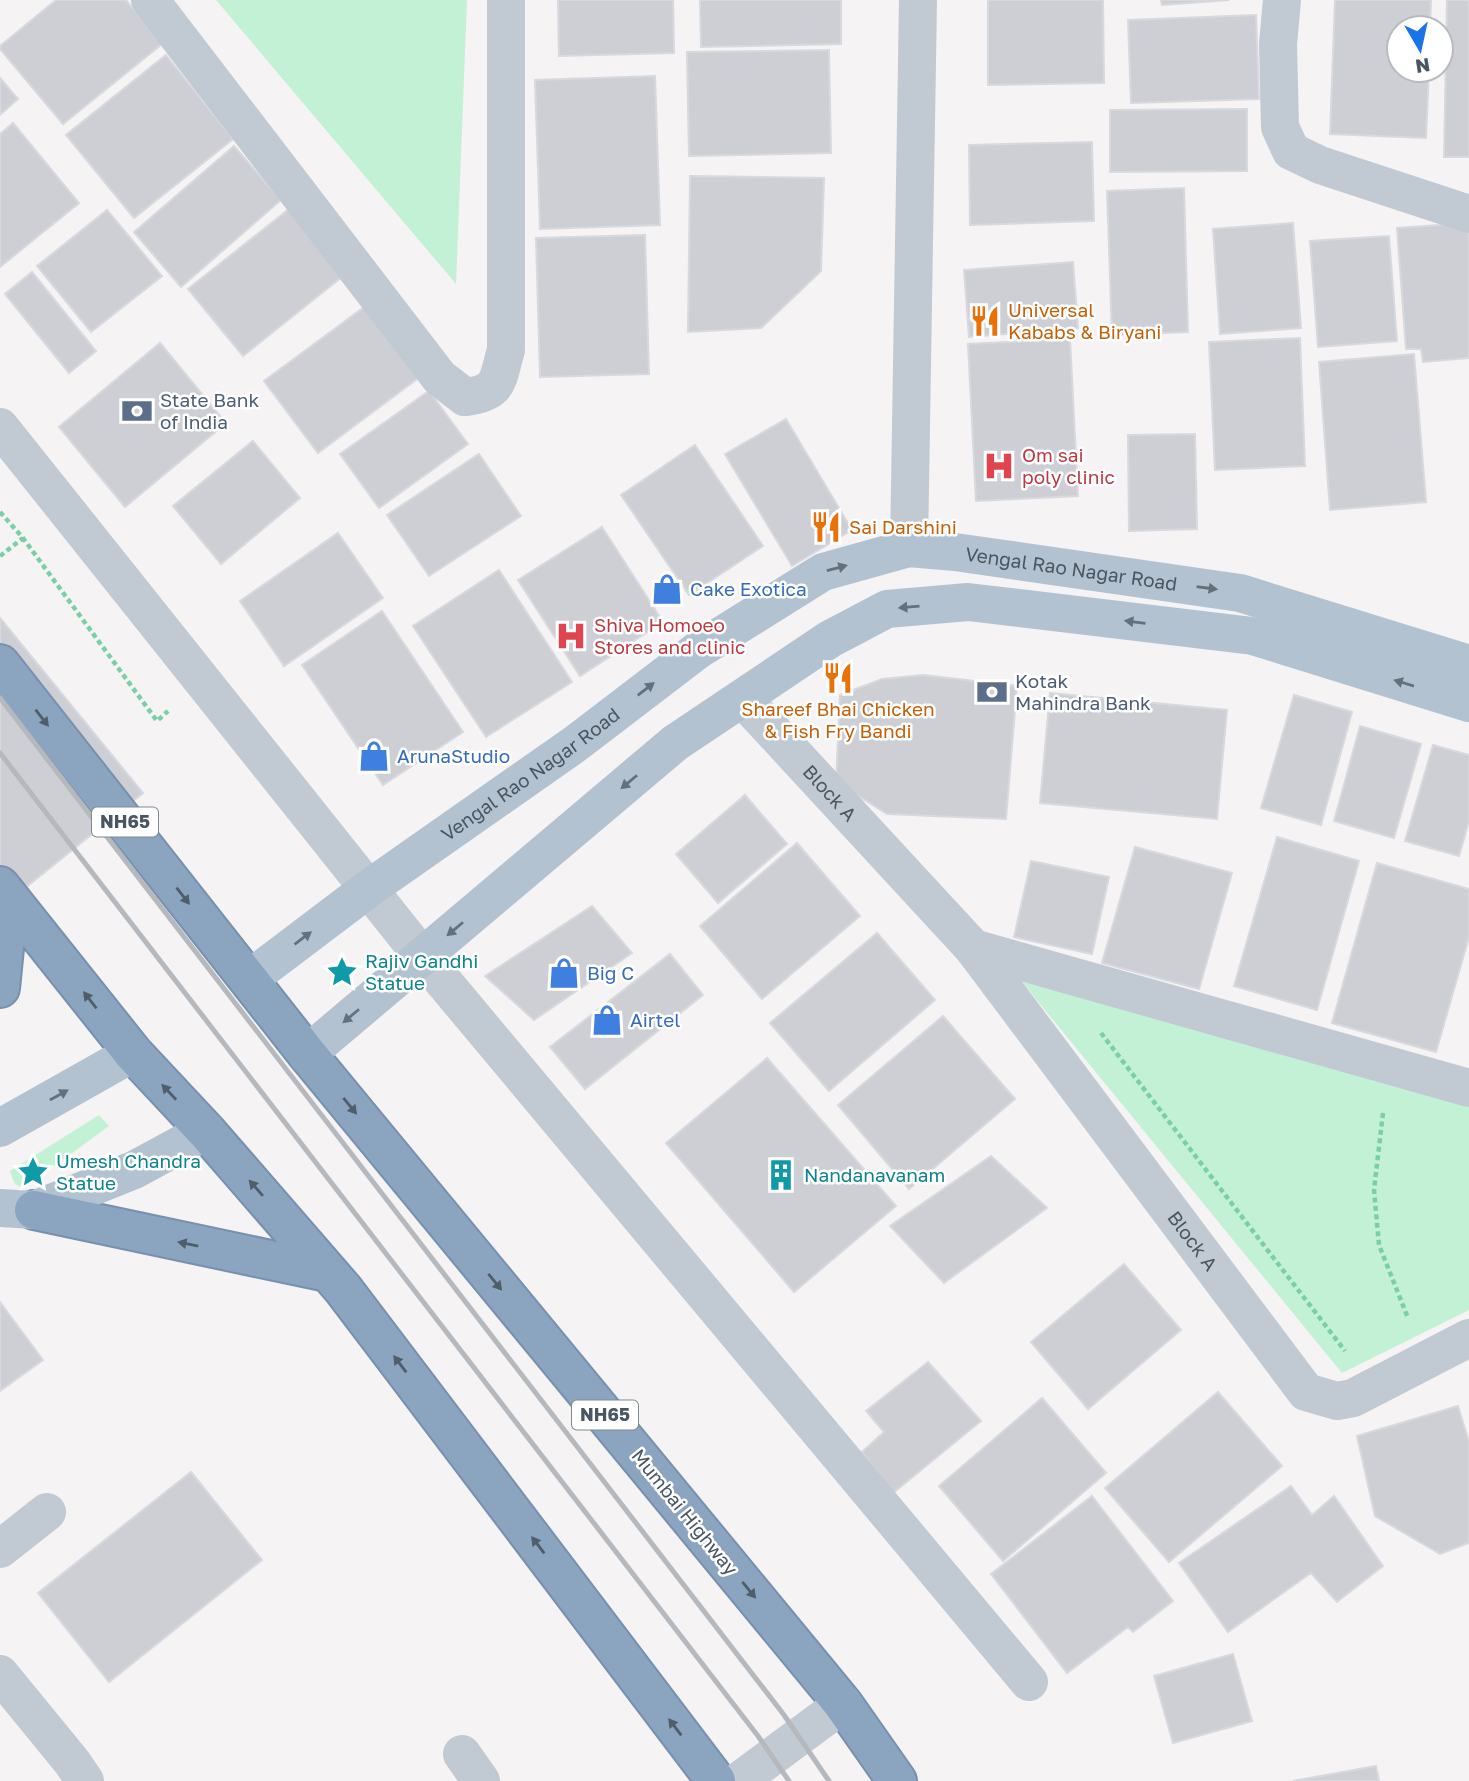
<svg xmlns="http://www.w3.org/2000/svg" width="1469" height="1781" font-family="'Golos Text',sans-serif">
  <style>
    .green { fill: #c3f1d5 }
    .building { fill: #cdcfd5; stroke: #d7d9de; stroke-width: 2 }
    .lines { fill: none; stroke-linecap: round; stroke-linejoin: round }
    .highway-casing { stroke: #7690ad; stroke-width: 42 }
    .path { stroke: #7ad0a6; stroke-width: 4.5; stroke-dasharray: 5 3.5; stroke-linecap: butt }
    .minor { stroke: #c1cad2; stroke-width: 38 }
    .major { stroke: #b3c2d1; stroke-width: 38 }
    .highway { stroke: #8ba5c1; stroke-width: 38 }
    .rail { stroke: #b5b8bd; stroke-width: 5 }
    .oneway { fill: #64717d }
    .oneway2 { fill: #505e6b }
    .labels { text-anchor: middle; stroke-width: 5; stroke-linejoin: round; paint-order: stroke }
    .shield { fill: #fff; stroke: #808990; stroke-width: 2 }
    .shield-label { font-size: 18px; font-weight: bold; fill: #4a5661 }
    .food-label { font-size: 19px; fill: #c56008; stroke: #fff; text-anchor: start }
    .service-label { font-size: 19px; fill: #4e5e75; stroke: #fff; text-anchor: start }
    .health-label { font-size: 19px; fill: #be3a42; stroke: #fff; text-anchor: start }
    .street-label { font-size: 19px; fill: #4a5661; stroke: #fff }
    .shop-label { font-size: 19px; fill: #366cbe; stroke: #fff; text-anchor: start }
    .culture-label { font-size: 19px; fill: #0d838f; stroke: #fff; text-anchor: start }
  </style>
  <rect width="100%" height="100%" fill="#f5f3f3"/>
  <path class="green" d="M216,0H467L456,284Z
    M1022,982L1469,1101V1310L1342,1373Z
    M99,1115L109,1126L23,1189L14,1183L10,1171Z"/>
  <path class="building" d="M56,0H126L162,44L63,124L0,49V46Z
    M558,0H673L674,53L559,56Z
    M700,0H841V44L701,47Z
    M988,0H1103L1104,83L988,85Z
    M1161,0H1229L1162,5Z
    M1335,0H1431L1430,28H1399V70H1429L1426,138L1330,134Z
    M1447,0H1469V157H1444Z
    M1256,15L1259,99L1131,103L1128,20Z
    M829,50L831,153L689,156L687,52Z
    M166,55L233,139L134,218L66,135Z
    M655,76L660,225L540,229L535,80Z
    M0,78L18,99L0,115Z
    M1247,109V171L1110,172V110Z
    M13,123L79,203L0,267V134Z
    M1092,142L1094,221L970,225L969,145Z
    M234,146L281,200L181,287L134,232Z
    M690,176L824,178L821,271L761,328L688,332Z
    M1184,188L1188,332L1112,335L1107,191Z
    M289,209L343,276L243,356L188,289Z
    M107,210L162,276L91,332L37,266Z
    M1293,223L1301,328L1220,334L1213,229Z
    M1469,223V358L1423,362L1421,349H1406L1397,228Z
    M645,235L649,374L540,377L536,238Z
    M1389,236L1397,341L1318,347L1310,241Z
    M1073,262L1078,328L969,337L964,270Z
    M32,272L96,351L69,373L5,294Z
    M367,305L421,376L318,453L264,381Z
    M1300,338L1305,466L1215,470L1209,342Z
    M1070,339L1078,496L976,501L968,344Z
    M160,343L226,423L125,507L59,427Z
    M1414,354L1426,502L1330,510L1319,362Z
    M429,391L468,444L379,508L340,454Z
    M786,419L852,530L792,566L725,454Z
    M1195,434L1197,529L1129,531L1128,435Z
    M253,441L300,498L221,564L173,506Z
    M695,445L763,546L689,595L621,495Z
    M479,454L521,516L429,576L387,515Z
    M602,527L663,622L580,676L518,580Z
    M338,533L383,598L284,666L240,601Z
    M499,570L572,682L486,737L413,626Z
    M382,611L463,732L383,785L302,665Z
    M0,618L143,793L10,900L0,888Z
    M923,675L1017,686L1006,819L887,814L836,782L840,695L882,679Z
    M1050,693L1227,710L1217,819L1040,803Z
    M1294,695L1352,712L1321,825L1261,808Z
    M1360,726L1421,744L1394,838L1334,821Z
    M1433,745L1469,755V821L1459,856L1405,841Z
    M745,795L787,844L718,903L676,854Z
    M1277,837L1359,861L1317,1010L1234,986Z
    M797,843L860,916L762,999L700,926Z
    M1135,847L1232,873L1199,989L1102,963Z
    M1031,861L1109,877L1092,954L1014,937Z
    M1377,863L1469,889V937L1436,1052L1332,1023Z
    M592,906L632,953L534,1020L485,976Z
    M877,933L935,1000L829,1091L770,1023Z
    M670,954L703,995L585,1089L550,1047Z
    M943,1016L1015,1099L909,1189L838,1105Z
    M767,1058L896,1206L794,1292L666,1143Z
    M991,1156L1047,1208L944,1283L890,1226Z
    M1124,1264L1181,1330L1088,1409L1031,1342Z
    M0,1302L43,1360L0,1391Z
    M928,1362L981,1421L893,1493L862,1452L884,1432L866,1411Z
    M1218,1392L1282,1466L1169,1562L1105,1488Z
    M1042,1398L1106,1473L1003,1561L939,1486Z
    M1458,1406L1469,1442V1543L1440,1554L1375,1516L1357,1436Z
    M191,1472L262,1560L109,1682L38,1593Z
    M1291,1486L1312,1515L1334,1496L1383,1566L1337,1602L1311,1573L1228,1632L1179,1563Z
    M1092,1496L1173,1601L1133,1632L1128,1627L1067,1673L991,1574Z
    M1233,1654L1252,1721L1173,1743L1154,1676Z
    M1376,1766L1379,1781H1293Z"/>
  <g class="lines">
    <defs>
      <path id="highway" d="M0,664L307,1054L843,1704L897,1781
        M0,886L133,1053L206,1131L343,1289L716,1781
        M0,988L9,898
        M34,1210L327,1272"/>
    </defs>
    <use href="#highway" class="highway-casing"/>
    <path class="path" d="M0,512L23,538L157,721L168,711
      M0,556L23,538
      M1101,1033L1345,1351
      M1383,1113L1374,1190L1379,1245L1408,1318"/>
    <g class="minor">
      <path d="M150,0L440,378L465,397C501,393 497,380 506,350V0"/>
      <path d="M1282,0L1278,44L1280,127L1291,151L1320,165L1469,214"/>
      <path d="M0,427L422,956L1029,1682"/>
      <path d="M909,548L918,0"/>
      <path id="s1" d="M743,699L973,948L1306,1392L1337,1401L1353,1398L1469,1338"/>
      <path d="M973,948L1469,1088"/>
      <path d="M0,1549L47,1512"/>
      <path d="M0,1674L72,1762L85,1781"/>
      <path d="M462,1754L481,1781"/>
      <path d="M739,1781L843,1704"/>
    </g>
    <g class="major">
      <path id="s2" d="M249,979L368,889L575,744L698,650L823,572L909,548L955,552L1240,593L1469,664"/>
      <path d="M307,1054L675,743L830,639L887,609L968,602L1253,636L1469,703"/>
      <path d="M0,1128L133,1053"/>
      <path d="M0,1208L34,1210L134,1170L206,1131"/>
    </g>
    <use href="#highway" class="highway"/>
    <path class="rail" d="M0,698L784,1715L829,1781
      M0,753L758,1736L789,1781"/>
  </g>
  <defs><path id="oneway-solid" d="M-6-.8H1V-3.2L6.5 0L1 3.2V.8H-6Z" transform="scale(1.75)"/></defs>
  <g class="oneway">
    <use href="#oneway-solid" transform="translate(837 568) rotate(-15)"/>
    <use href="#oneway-solid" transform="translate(1207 588) rotate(8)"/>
    <use href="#oneway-solid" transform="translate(909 607) rotate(175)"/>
    <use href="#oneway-solid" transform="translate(1135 622) rotate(-173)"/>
    <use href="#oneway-solid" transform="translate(1404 683) rotate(-163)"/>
    <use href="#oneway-solid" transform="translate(646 689) rotate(-38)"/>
    <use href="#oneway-solid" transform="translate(629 782) rotate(140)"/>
    <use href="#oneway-solid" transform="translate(455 929) rotate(140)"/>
    <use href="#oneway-solid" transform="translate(303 938) rotate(-37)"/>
    <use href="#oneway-solid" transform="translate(351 1016) rotate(140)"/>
    <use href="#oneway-solid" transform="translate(59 1095) rotate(-29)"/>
  </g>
  <g class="oneway2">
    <use href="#oneway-solid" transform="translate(42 718) rotate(52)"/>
    <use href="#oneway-solid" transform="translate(183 896) rotate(52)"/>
    <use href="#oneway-solid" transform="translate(90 1000) rotate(-128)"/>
    <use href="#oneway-solid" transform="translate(169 1092) rotate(-133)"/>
    <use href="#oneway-solid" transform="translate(350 1106) rotate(51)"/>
    <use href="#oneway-solid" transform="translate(256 1188) rotate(-131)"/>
    <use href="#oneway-solid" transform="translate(188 1244) rotate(-168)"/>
    <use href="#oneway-solid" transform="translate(495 1282) rotate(51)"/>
    <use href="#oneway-solid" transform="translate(400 1364) rotate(-127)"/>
    <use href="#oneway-solid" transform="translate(538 1545) rotate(-127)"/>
    <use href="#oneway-solid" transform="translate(749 1590) rotate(51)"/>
    <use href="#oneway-solid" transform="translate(675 1727) rotate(-127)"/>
  </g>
  <defs>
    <symbol id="restaurant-bare" viewBox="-9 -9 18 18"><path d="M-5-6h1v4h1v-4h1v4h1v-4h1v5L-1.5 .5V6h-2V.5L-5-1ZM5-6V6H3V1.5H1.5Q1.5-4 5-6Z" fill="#e8710a" stroke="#fff" stroke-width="2.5" paint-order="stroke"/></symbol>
    <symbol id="bank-bare" viewBox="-9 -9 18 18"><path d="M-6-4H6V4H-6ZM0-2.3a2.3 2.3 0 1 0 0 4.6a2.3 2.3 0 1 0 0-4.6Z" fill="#5c6f8a" stroke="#fff" stroke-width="2.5" paint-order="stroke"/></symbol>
    <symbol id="hospital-bare" viewBox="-9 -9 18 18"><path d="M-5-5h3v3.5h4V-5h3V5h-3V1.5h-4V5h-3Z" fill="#e0444e" stroke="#fff" stroke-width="2.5" paint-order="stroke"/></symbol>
    <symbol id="shop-bare" viewBox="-9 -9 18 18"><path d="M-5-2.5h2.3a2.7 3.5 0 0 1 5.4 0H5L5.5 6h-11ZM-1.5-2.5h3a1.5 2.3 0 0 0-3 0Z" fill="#3f7fe0" stroke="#fff" stroke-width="2.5" paint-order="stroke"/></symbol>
    <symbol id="sight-bare" viewBox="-9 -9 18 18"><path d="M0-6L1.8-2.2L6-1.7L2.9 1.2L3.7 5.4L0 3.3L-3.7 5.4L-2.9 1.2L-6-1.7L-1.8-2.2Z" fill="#0f9aa8" stroke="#fff" stroke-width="2.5" paint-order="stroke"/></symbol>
    <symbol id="building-bare" viewBox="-9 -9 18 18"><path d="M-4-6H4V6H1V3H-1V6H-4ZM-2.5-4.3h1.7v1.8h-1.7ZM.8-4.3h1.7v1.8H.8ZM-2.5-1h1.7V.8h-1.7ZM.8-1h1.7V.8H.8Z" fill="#0f9aa8" stroke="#fff" stroke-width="2.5" paint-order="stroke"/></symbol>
  </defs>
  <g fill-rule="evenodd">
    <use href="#restaurant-bare" x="963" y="299" width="44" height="44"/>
    <use href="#bank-bare" x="115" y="389" width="44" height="44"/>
    <use href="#hospital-bare" x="977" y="444" width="44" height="44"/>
    <use href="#restaurant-bare" x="804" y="505" width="44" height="44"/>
    <use href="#shop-bare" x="645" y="567" width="44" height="44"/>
    <use href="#hospital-bare" x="549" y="614" width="44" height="44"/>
    <use href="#restaurant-bare" x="816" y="656" width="44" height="44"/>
    <use href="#bank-bare" x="970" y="670" width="44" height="44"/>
    <use href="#shop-bare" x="352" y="734" width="44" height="44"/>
    <use href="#sight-bare" x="320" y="950" width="44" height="44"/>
    <use href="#shop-bare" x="542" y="951" width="44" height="44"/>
    <use href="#shop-bare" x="585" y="998" width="44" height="44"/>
    <use href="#sight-bare" x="11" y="1150" width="44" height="44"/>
    <use href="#building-bare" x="759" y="1153" width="44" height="44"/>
  </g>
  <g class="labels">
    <g class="shield">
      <rect x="92" y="807.5" width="66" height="29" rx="5"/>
      <rect x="572" y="1400.5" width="66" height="29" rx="5"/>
    </g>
    <g class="shield-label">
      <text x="125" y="828">NH65</text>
      <text x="605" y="1421">NH65</text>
    </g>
    <g class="food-label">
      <text x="1008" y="317">Universal<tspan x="1008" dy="22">Kababs &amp; Biryani</tspan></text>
      <text x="849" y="534">Sai Darshini</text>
      <text x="838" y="716" text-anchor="middle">Shareef Bhai Chicken<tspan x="838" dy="22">&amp; Fish Fry Bandi</tspan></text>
    </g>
    <g class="service-label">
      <text x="160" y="407">State Bank<tspan x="160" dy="22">of India</tspan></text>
      <text x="1015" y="688">Kotak<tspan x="1015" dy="22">Mahindra Bank</tspan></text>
    </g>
    <g class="health-label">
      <text x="1022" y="462">Om sai<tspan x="1022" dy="22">poly clinic</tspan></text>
      <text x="594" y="632">Shiva Homoeo<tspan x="594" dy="22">Stores and clinic</tspan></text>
    </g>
    <g class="street-label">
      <text dy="7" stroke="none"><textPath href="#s2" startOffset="957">Vengal Rao Nagar Road</textPath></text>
      <text dy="7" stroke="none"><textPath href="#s2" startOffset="348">Vengal Rao Nagar Road</textPath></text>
      <text dy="7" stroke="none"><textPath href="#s1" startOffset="128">Block A</textPath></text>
      <text dy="7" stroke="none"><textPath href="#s1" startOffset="705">Block A</textPath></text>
      <text transform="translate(685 1512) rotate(51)" y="7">Mumbai Highway</text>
    </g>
    <g class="shop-label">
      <text x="690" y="596">Cake Exotica</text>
      <text x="397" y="763">ArunaStudio</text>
      <text x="587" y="980">Big C</text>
      <text x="630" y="1027">Airtel</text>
    </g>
    <g class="culture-label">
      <text x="365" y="968">Rajiv Gandhi<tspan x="365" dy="22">Statue</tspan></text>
      <text x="56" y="1168">Umesh Chandra<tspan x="56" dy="22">Statue</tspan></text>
      <text x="804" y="1182">Nandanavanam</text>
    </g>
  </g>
  <g transform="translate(1420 49) rotate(171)"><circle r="33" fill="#ffffff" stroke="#b7bbc0" stroke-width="2"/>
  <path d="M0-5L12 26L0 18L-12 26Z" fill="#1a73e8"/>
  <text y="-10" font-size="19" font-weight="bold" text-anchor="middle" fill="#4a5661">N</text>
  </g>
</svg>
